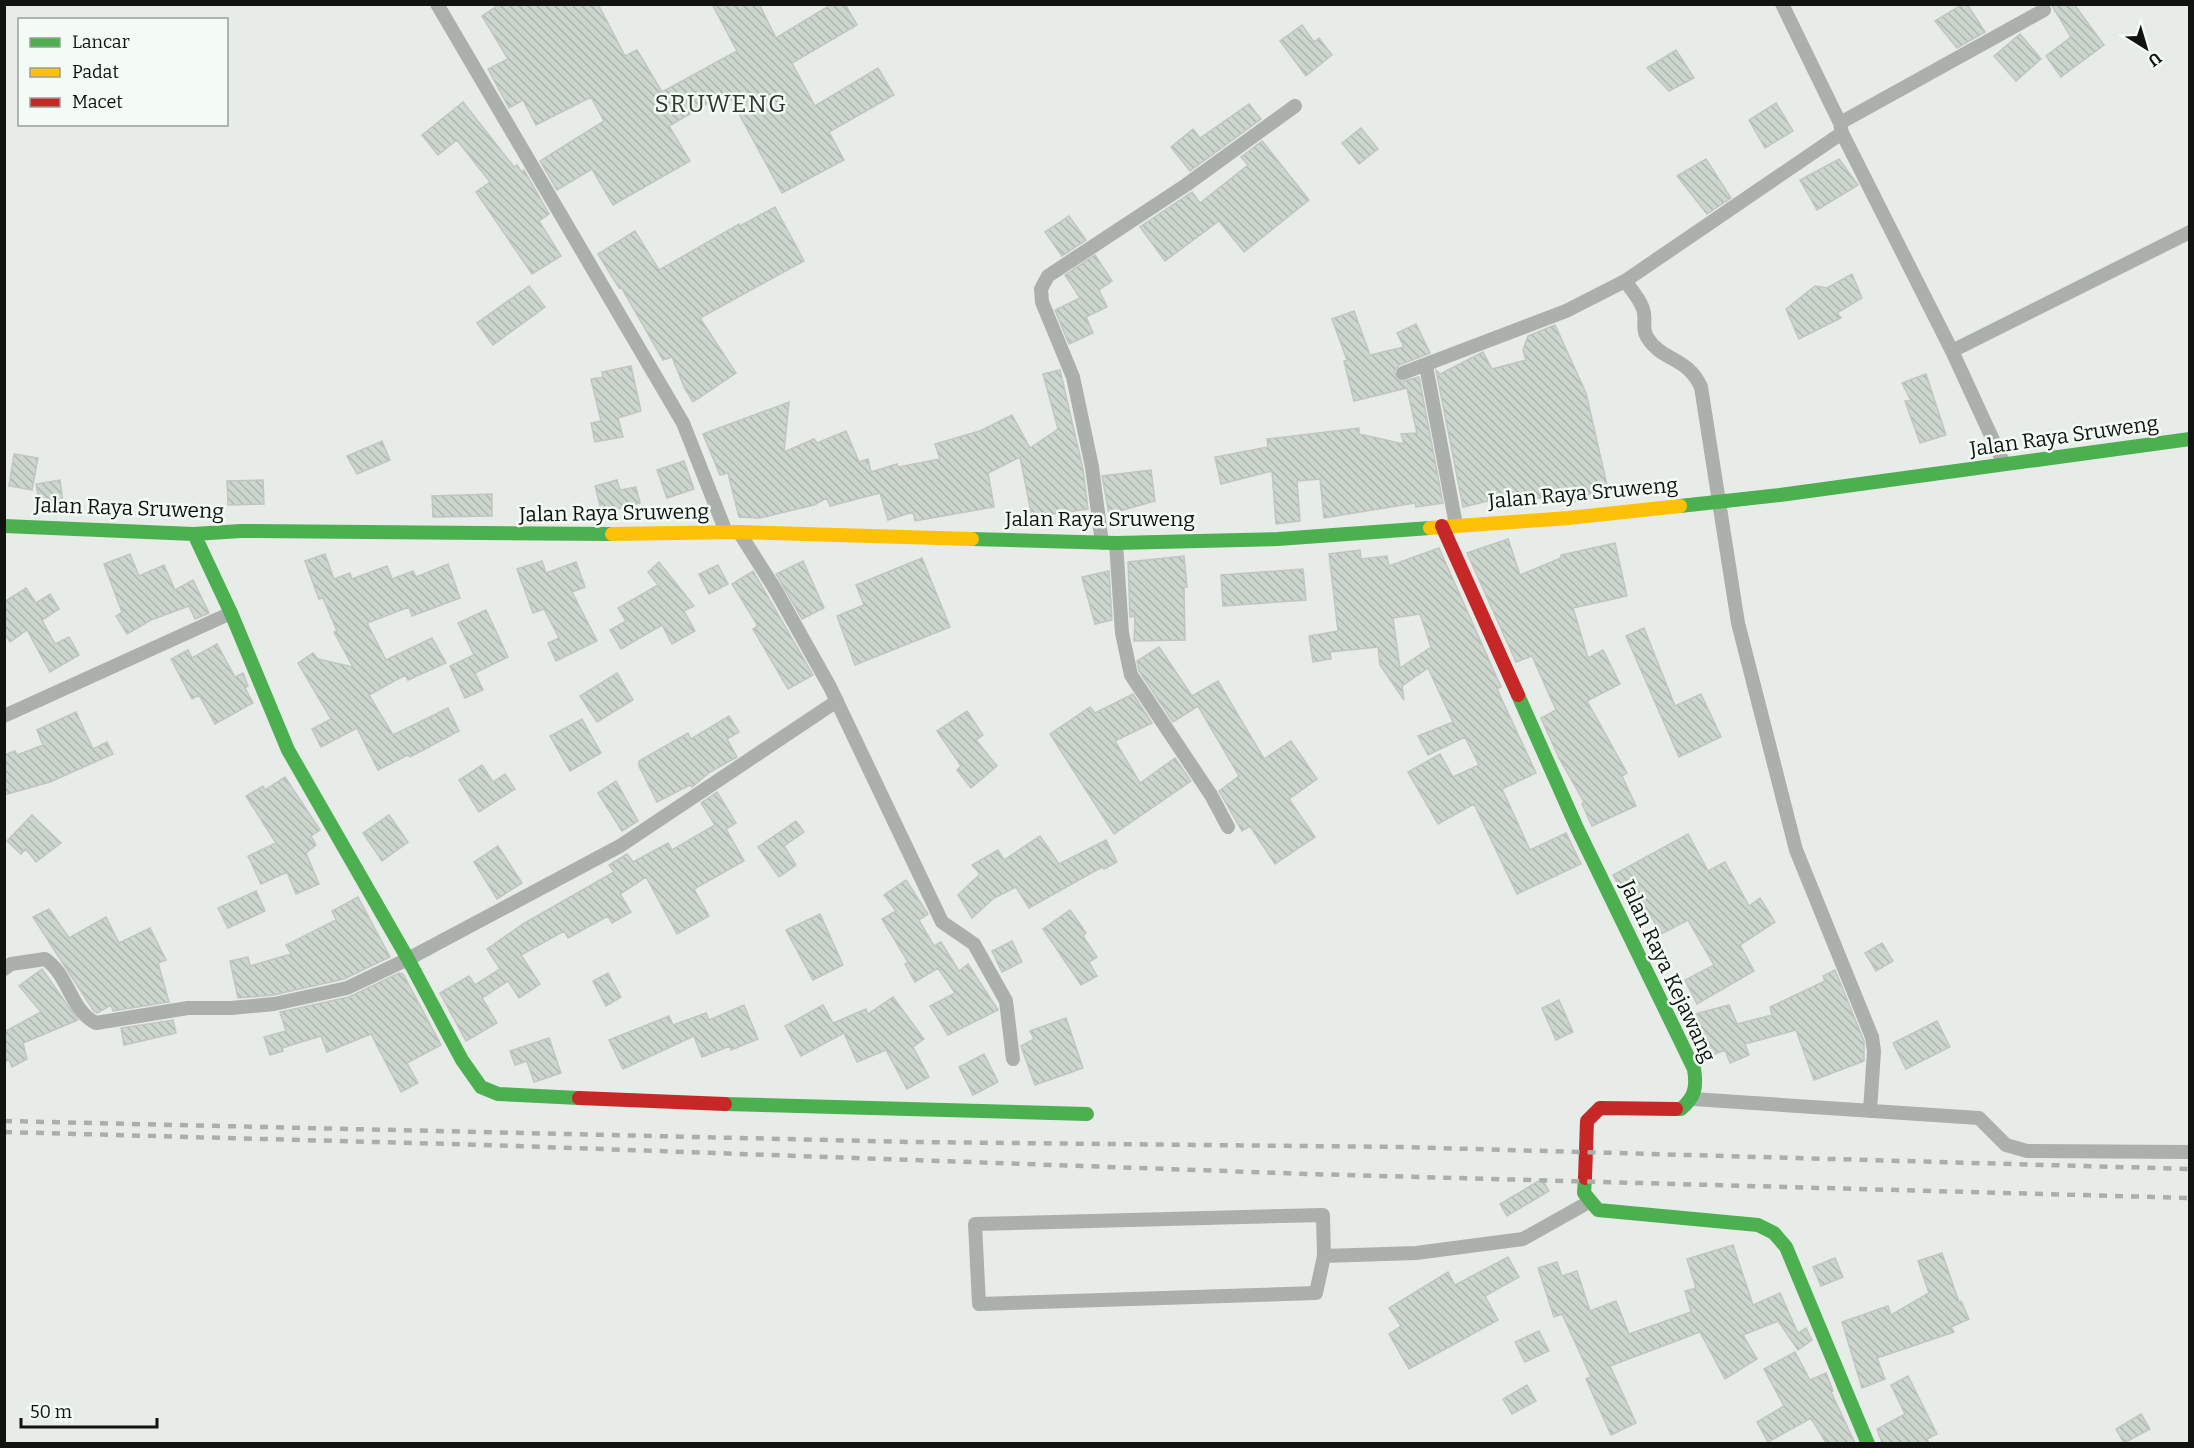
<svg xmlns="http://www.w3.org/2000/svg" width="2194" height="1448" font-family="Bitter,serif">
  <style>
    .building { fill: url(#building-back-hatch); stroke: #c2c5c2; stroke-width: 1.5; fill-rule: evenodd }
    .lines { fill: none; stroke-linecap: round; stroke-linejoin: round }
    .street { stroke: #abb0ac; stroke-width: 14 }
    .fast { stroke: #4caf50; stroke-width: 14 }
    .slow { stroke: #ffc107; stroke-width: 14 }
    .jam { stroke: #c62828; stroke-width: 14 }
    .rail { stroke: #abafab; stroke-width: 4.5; stroke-dasharray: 8 8; stroke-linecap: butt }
    .labels { text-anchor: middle; stroke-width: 5; stroke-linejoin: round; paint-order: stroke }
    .street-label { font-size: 21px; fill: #111311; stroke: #f3fbf4 }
    .quarter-label { font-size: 24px; letter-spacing: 1.5px; fill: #313731; stroke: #f3fbf4 }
  </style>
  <defs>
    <pattern id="building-back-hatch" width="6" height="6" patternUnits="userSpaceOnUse" patternTransform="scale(1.5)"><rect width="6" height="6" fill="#ccd6cd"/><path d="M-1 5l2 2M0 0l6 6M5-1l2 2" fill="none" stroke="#aeb7af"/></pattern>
  </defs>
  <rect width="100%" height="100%" fill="#e8ece8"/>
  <path class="building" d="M500,4H598L625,56L637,50L662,92L737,51L712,4H759L776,38L832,4H845L857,25L792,63L815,106L878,68L894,95L829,132L844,160L782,193L727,92L669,126L690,161L613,205L592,169L557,190L540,161L604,121L591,97L536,125L523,100L509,108L488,69L508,59L482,16Z
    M1963,4H1967L1985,32L1957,48L1935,21Z
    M2051,4H2074L2104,45L2061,77L2046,56L2071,37Z
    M1302,25L1314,42L1319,38L1332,55L1306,76L1280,41Z
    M2020,34L2041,59L2016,81L1994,56Z
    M1676,50L1694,78L1669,91L1647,68Z
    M463,102L514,167L517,165L522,172L524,170L549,214L539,221L561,256L532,274L476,192L490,182L457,140L438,155L422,135Z
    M1776,103L1793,131L1765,148L1749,120Z
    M1249,104L1261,119L1190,171L1171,147L1193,129L1200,138Z
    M1361,128L1378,149L1359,164L1342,143Z
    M1262,141L1309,200L1244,252L1219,221L1165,261L1140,227L1192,192L1200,203L1248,165L1241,157Z
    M1706,159L1731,198L1707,214L1677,176Z
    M1839,159L1858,185L1817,210L1800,180Z
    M775,207L804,261L700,318L736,373L693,402L685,389L672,357L663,360L621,287L619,288L598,254L635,231L659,270L739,224L740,226Z
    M1069,216L1086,240L1062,256L1045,232Z
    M1095,255L1112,281L1099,290L1107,307L1086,317L1093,333L1069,344L1055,310L1080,298L1065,275Z
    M1852,274L1862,298L1837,313L1841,318L1799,339L1786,309L1815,286L1827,288Z
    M529,286L545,307L493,345L477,323Z
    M1354,311L1370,355L1404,347L1397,333L1416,324L1430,353L1399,365L1394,372L1401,382L1419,377L1443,503L1416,507L1415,503L1324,518L1320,479L1297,481L1300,521L1276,524L1272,471L1221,484L1215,457L1268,447L1267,439L1359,428V434L1404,444L1401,434L1417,433L1407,388L1354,401L1344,361L1347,360L1332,319Z
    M1555,325L1586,393L1607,485L1574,502L1530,497L1529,491L1463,507L1436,370L1440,374L1483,352L1492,369L1526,360L1523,350L1528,336Z
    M631,366L641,411L618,418L623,437L595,442L591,423L601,421L591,379L603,377L602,372Z
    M1060,370L1083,469L1088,509L1032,517L1020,457L988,473L994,507L915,521L913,512L888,520L880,493L830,506L827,498L814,505L760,518L739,517L728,473L720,475L703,434L789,402L784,452L814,439L817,443L846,431L859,462L868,459L871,472L897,464L898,467L940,459L935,444L980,431L1012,415L1030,448L1058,429L1043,374Z
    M1926,374L1946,435L1920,443L1905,401H1911L1902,383Z
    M382,441L390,460L357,474L347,456Z
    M14,454L38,458L32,490L9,486Z
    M684,461L694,489L667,498L657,470Z
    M1151,470L1155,501L1109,514L1102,476Z
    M60,480L63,502L40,505L36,484Z
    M263,480L264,504L228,505L227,481Z
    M617,480L620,490L636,487L640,503L602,513L595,486Z
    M492,494V516L433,517L432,496Z
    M1508,539L1520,575L1561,558V555L1615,543L1627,596L1573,608L1588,658L1603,650L1620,684L1587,701L1627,773L1622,776L1636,806L1592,826L1582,804L1584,802L1559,758L1541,718L1556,710L1532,656L1516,662L1467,553Z
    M1439,548L1501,687L1497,689L1536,773L1502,789L1530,850L1566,833L1581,864L1517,894L1474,804L1438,824L1408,772L1440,754L1453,777L1479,765L1465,737L1428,755L1418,736L1453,722L1428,668L1402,686L1404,700L1380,665L1378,647L1330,652L1331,659L1313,662L1309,636L1338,631L1329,554L1360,550L1361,559L1387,556L1389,566ZM1420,614L1431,647L1400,668L1393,618Z
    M130,554L139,576L164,565L175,590L193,580L209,613L195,619L189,606L151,620L127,634L116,616L122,612L104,564Z
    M325,554L334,579L350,573L352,579L387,566L392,579L413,571L416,577L448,564L460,598L412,616L409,607L367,623L386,660L432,638L446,663L408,680L405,675L369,695L393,735L448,708L459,731L410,757L408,755L378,770L357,728L321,747L312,729L331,719L298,663L313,653L318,659L353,667L334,632L337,631L323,598L319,599L305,561Z
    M1184,556L1187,587H1184L1185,640L1134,641L1135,616L1130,617L1128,562Z
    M922,558L950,627L855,665L837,616L864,605L856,585Z
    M542,561L546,573L576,562L585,587L572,592L597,641L556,661L548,643L559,638L544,609L533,613L517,569Z
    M803,561L824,608L802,619L776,574Z
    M659,562L694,606L684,611L695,631L672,644L662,625L621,649L610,630L626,621L618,608L658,585L648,572Z
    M718,565L728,584L709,594L699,574Z
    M1303,569L1306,600L1223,606L1221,575Z
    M753,571L813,675L788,689L753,629L758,626L732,584Z
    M1109,571L1112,620L1095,624L1082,577Z
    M26,588L36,603L50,594L59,609L42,620L55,644L69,637L79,655L50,672L27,630L10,642L4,633V602Z
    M486,610L508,657L475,673L483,690L465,698L450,666L474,655L458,623Z
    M1644,628L1675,706L1701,694L1721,737L1679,757L1626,636Z
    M217,644L235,677L243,673L248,686L245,688L253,703L215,724L199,695L192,699L171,659L188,650L192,658Z
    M1159,647L1192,696L1218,681L1264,759L1291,741L1317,779L1289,799L1315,837L1275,864L1250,826L1242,831L1219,791L1239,776L1198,706L1173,722L1139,671L1137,661Z
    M617,673L633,700L597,722L580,696Z
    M1133,694L1152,723L1115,741L1140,783L1175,758L1191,781L1114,834L1050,734L1090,707L1095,713Z
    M967,711L983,735L976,740L997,766L971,788L957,770L961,766L937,731Z
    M76,712L93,749L107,742L113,754L50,782L4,795V755L15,751L17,755L43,745L37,730Z
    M729,716L739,732L727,739L737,757L710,772L692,787L690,785L657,802L639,766V761L688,733L691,739Z
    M582,719L601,753L570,771L550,736Z
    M482,765L493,782L505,774L515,789L479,812L459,780Z
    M285,777L320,830L311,836L316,845L306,853L319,884L296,894L287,872L261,884L248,856L276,843L246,796L263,786L265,790Z
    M616,781L638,821L622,831L598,793Z
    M717,792L736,823L726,829L744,861L694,889L709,916L677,934L646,877L620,894L631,912L612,923L608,916L568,938L564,931L521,955L540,984L519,998L508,981L482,998L497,1023L466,1041L440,993L469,976L475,985L500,969L487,949L523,924L614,872L609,865L627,854L633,862L668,843L672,850L715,825L701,803Z
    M32,815L61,843L36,862L26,849L21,854L7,841Z
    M389,815L408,842L382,861L363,833Z
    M796,821L804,832L784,846L796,865L779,877L758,847Z
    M1688,834L1708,871L1725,862L1749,906L1760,898L1775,922L1740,945L1754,971L1697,1004L1685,980L1714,965L1688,920L1661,934L1647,909L1636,916L1613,875Z
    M1040,836L1059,864L1106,840L1117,862L1104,869L1102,867L1029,908L1016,887L994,898L972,918L958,895L980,874L972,865L998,850L1004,860Z
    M498,846L522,883L497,899L474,862Z
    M906,880L928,914L919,920L934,946L941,942L959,971L968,964L998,1010L948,1035L930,1006L955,993L938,968L915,982L905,964L908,962L882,919L896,911L884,895Z
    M256,891L265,911L228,928L218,908Z
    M358,897L390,957L344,979L273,995L238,998L230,961L248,957L250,966L291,954L286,945L336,920L332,911Z
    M49,909L69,938L106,917L119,943L150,928L166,960L158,963L169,1002L113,1011L111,1005L97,1013L93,1010L33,917Z
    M1070,910L1086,933L1083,936L1097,957L1089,962L1097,976L1081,985L1043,929Z
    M820,914L843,965L813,980L786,930Z
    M1012,941L1022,962L1002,972L992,951Z
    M1882,943L1893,961L1876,971L1865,953Z
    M42,969L78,1020L23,1043L27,1059L12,1067L9,1060L4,1062V1032L41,1012L19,986Z
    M1835,970L1864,1041V1061L1814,1080L1796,1030L1745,1044L1749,1055L1730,1063L1725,1050L1707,1057L1691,1015L1729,1005L1737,1024L1772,1015L1770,1007L1825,981L1823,976Z
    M399,973L403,974L441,1045L407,1063L418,1083L401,1092L371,1034L327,1052L321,1036L282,1048L283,1051L270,1055L264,1037L286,1031L280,1012L349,997Z
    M608,973L621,997L606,1006L593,981Z
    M893,997L924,1039L913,1047L929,1077L907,1089L886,1050L857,1062L844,1033L801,1056L785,1026L823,1005L833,1023L866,1009L868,1014Z
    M1559,1000L1573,1032L1556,1040L1542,1008Z
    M744,1005L758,1039L731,1050L730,1046L702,1057L694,1036L623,1069L609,1040L669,1016L673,1025L706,1013L709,1020Z
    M1066,1018L1083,1068L1035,1085L1021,1046L1034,1039L1030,1031Z
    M173,1020L176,1033L124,1045L121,1028Z
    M1937,1021L1950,1047L1906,1069L1893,1043Z
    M549,1038L561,1073L534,1082L527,1061L515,1065L510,1051Z
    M984,1054L998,1082L973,1095L959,1067Z
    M1542,1179L1549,1191L1507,1216L1500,1204Z
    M1733,1245L1753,1305L1780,1293L1798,1333L1806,1328L1812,1340L1798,1350L1778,1321L1743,1335L1757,1359L1725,1379L1700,1332L1610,1366L1636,1423L1611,1435L1586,1379L1591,1377L1562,1314L1554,1317L1538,1268L1557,1262L1562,1276L1577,1271L1590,1311L1616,1301L1629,1334L1691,1312L1685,1291L1696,1288L1687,1259Z
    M1942,1253L1959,1302L1961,1301L1969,1319L1951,1327L1954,1332L1877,1358L1885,1379L1862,1388L1842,1322L1888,1306L1891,1315L1929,1293L1918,1261Z
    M1508,1257L1519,1277L1485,1296L1498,1320L1409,1369L1389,1334L1401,1326L1389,1308L1448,1272L1455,1285Z
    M1835,1258L1843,1277L1821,1286L1813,1267Z
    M1539,1331L1549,1351L1525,1362L1515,1342Z
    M1795,1352L1810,1380L1826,1373L1833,1391L1831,1392L1855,1443H1826L1811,1418L1768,1442L1757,1422L1784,1406L1764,1369Z
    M1908,1376L1937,1434L1927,1439L1929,1443H1882L1877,1429L1905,1414L1891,1385Z
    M1527,1385L1536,1401L1512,1414L1503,1399Z
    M2141,1414L2150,1429L2124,1443L2116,1429Z"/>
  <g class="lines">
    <path class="street" d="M437,4L683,423L726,532
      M1782,4L1840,123L1842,133L1952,351L2004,464
      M1840,123L2044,10
      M1625,281C1631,289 1640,299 1643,309C1647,319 1641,327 1647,337C1662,362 1687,356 1701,387L1738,623L1796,850L1872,1037L1874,1051L1870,1111
      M1952,351L2190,232
      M1426,366L1456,525
      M1403,373L1566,311L1625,281L1842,133
      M739,532L775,589L830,687L942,922L974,944L1006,1001L1013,1059
      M1102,543L1092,467L1073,377L1042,302L1041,289L1048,276L1186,185L1295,106
      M1116,543L1122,633L1131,675L1211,795L1228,827
      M4,716L231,613
      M4,969L11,964L45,959C69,975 70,1010 96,1023L188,1008H231L274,1004L347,988L408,959L620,846L837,701
      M1693,1099L1979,1118L2006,1145L2027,1151L2190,1152
      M1323,1215L1324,1256L1316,1293L979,1304L975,1224Z
      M1324,1256L1416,1253L1523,1239L1589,1202"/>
    <path class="fast" d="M1680,506L1780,495L2190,439
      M4,526L194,534L241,531L612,534
      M194,534L231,613L288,750L408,959L462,1060L481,1087L498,1094L579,1098
      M972,539L1116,543L1278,539L1430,528
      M1518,695L1577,828L1694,1069C1697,1087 1695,1097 1681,1109H1676
      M725,1104L1087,1114
      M1585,1178L1584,1193L1598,1210L1758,1225L1774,1233L1786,1247L1868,1444"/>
    <path class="slow" d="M1430,528L1568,518L1680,506
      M612,534L739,532L972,539"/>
    <path class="jam" d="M1442,526L1518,695
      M579,1098L725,1104
      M1585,1178L1587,1121L1600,1108L1676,1109"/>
    <path class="rail" d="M4,1121L913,1142L1401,1147L2190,1169
      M4,1132L487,1145L1309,1174L2190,1198"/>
  </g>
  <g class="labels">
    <g class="street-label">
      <text transform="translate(2064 436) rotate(-8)" y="7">Jalan Raya Sruweng</text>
      <text transform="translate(1583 493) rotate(-5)" y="7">Jalan Raya Sruweng</text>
      <text transform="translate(129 508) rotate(2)" y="7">Jalan Raya Sruweng</text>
      <text transform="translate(614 513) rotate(-1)" y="7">Jalan Raya Sruweng</text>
      <text x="1100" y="526">Jalan Raya Sruweng</text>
      <text transform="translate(1668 971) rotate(65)" y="7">Jalan Raya Kejawang</text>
    </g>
    <g class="quarter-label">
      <text x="721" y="112">SRUWENG</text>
    </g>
  </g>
  <rect width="2194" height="1448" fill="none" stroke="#111311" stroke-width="12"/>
  <rect x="18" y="18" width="210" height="108" fill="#f3fbf4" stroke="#999e99" stroke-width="1.5"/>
  <rect x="30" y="38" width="30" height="9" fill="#4caf50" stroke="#999e99" stroke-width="1.5"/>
  <text x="72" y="48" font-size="18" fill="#111311">Lancar</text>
  <rect x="30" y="68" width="30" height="9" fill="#ffc107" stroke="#999e99" stroke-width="1.5"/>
  <text x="72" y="78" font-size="18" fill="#111311">Padat</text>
  <rect x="30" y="98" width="30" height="9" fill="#c62828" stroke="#999e99" stroke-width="1.5"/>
  <text x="72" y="108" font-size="18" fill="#111311">Macet</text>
  <g transform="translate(2146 48) rotate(143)" stroke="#f3fbf4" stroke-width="4.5" paint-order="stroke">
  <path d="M0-4.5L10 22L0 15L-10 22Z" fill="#111311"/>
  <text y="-9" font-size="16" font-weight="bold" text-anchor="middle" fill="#111311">U</text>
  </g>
  <path d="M21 1418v9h136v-9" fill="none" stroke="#111311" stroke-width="3"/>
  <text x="30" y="1418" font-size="18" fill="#111311" stroke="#f3fbf4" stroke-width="4.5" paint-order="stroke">50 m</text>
</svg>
